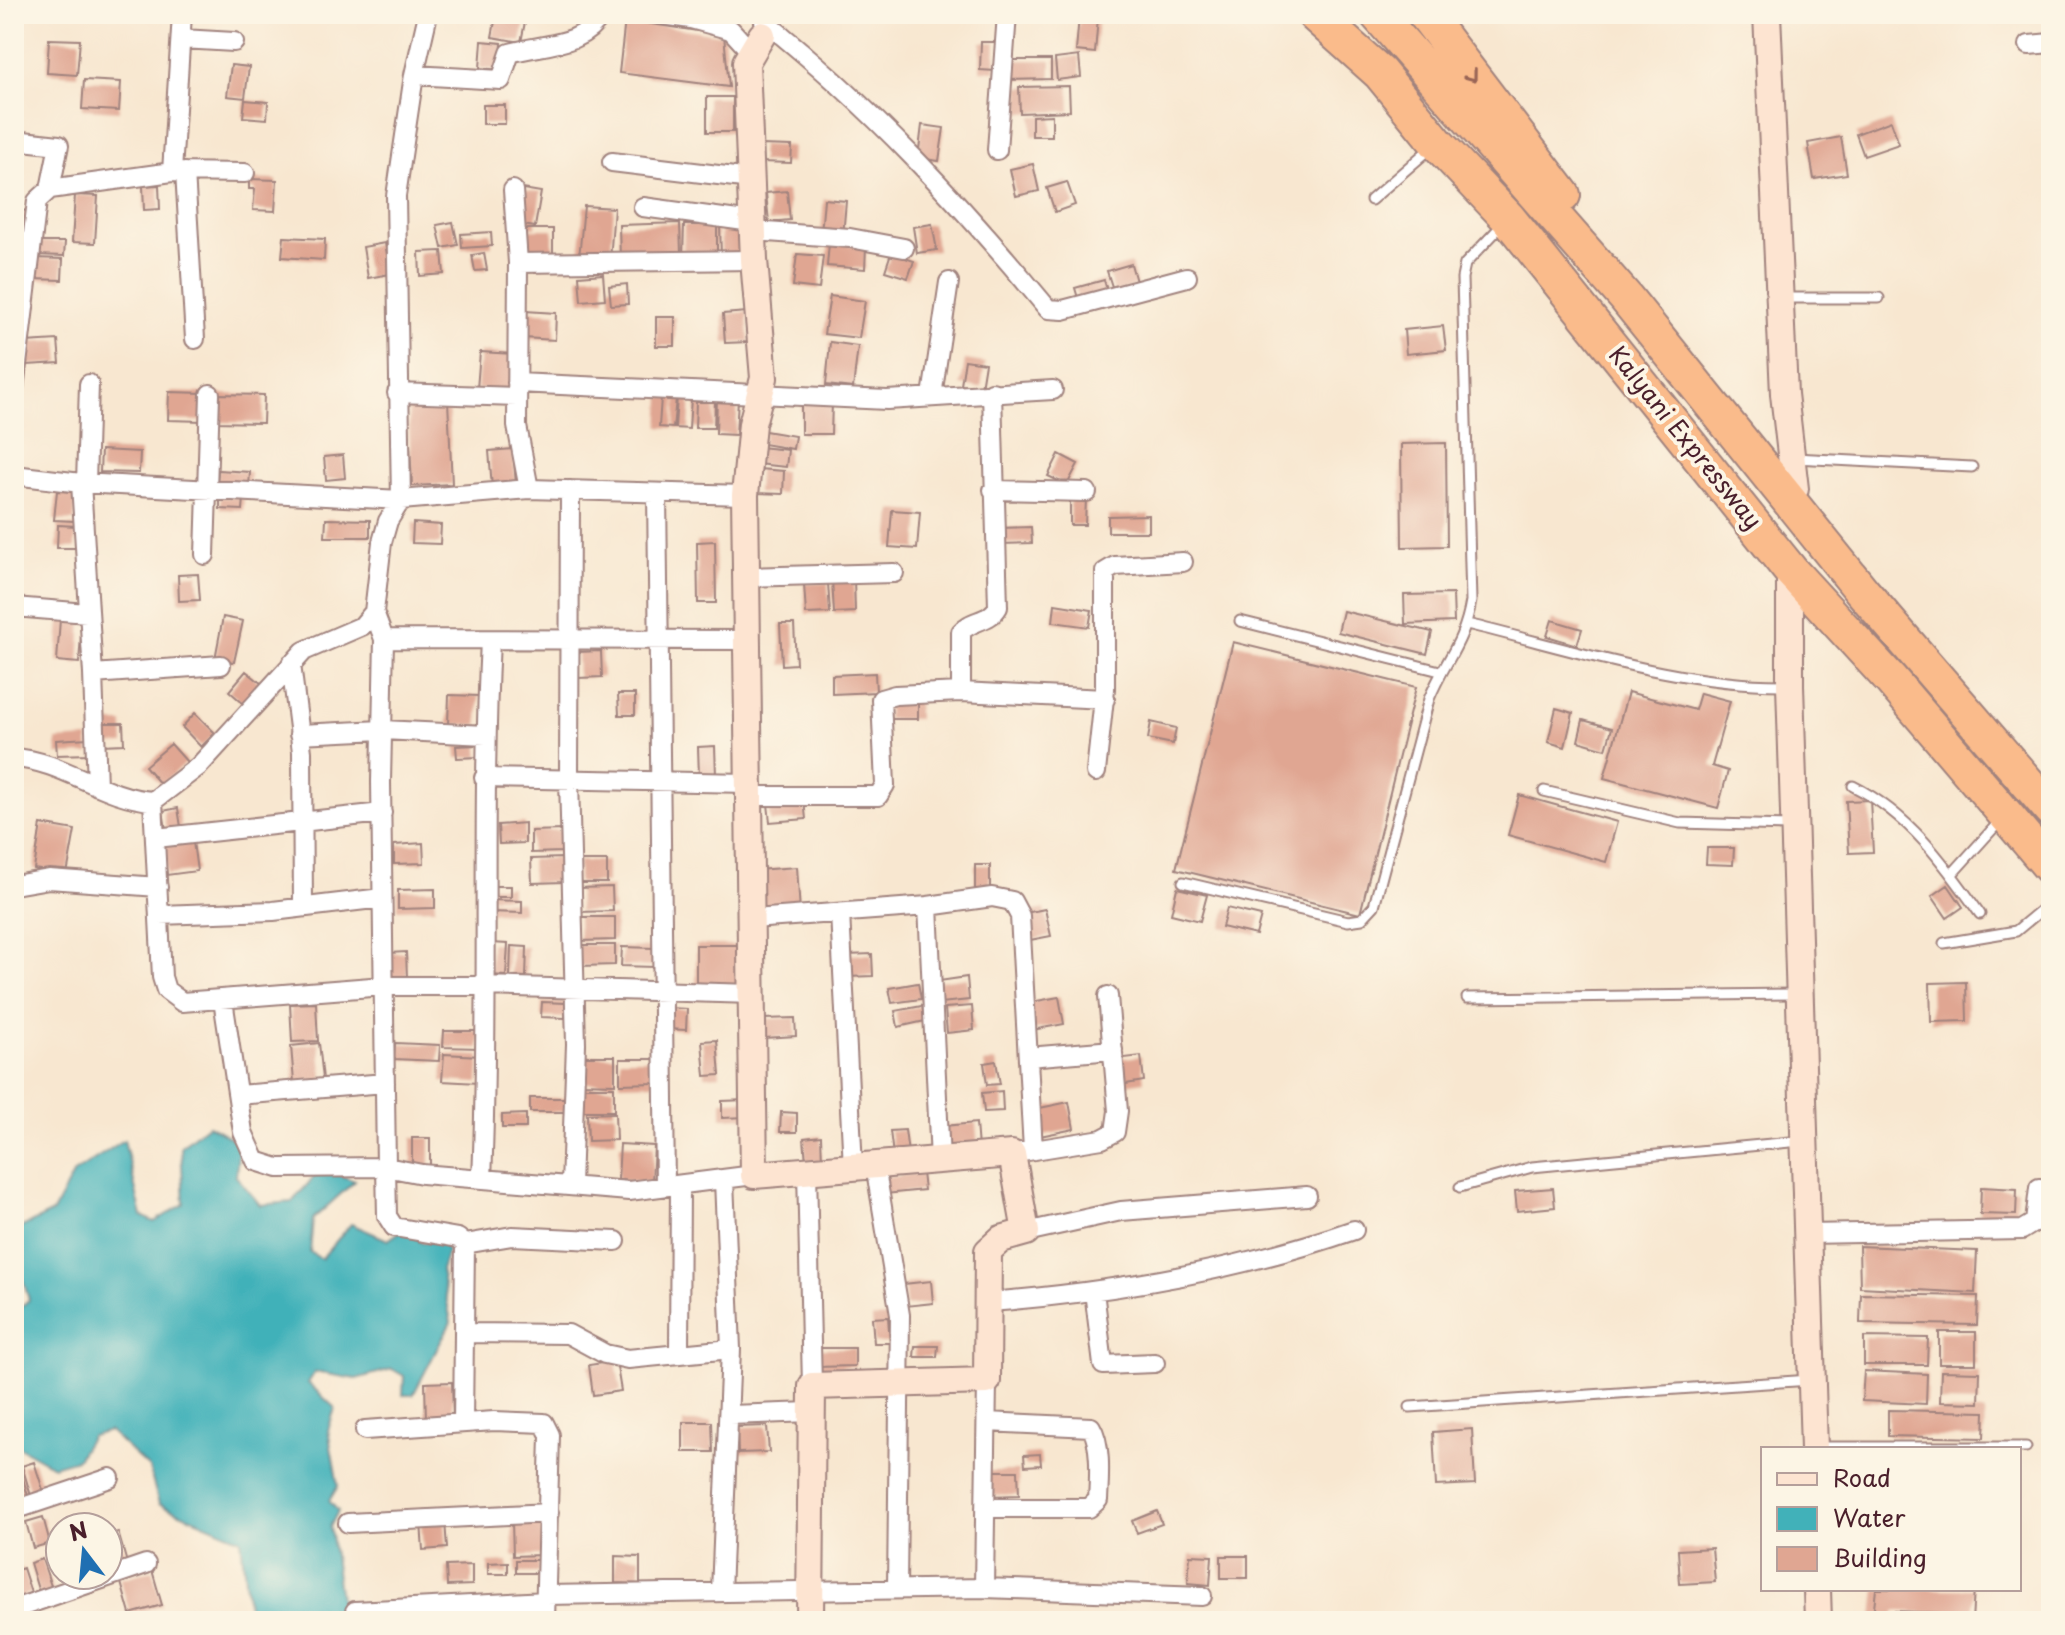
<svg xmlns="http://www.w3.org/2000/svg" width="2065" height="1635" font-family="'Playpen Sans',sans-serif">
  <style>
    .water { fill: #41b1b9; stroke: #466872; stroke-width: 2 }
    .building { fill: #e0a692 }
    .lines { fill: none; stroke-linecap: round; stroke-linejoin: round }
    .lane-casing { stroke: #a1837e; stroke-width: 13 }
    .street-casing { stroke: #a1837e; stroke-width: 22 }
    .secondary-casing { stroke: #a1837e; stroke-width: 30 }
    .highway-casing { stroke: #a1837e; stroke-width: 38 }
    .lane { stroke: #fff; stroke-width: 9 }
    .street { stroke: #fff; stroke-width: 18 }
    .secondary { stroke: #fde4d1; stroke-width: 26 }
    .highway { stroke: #fabb8b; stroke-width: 34 }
    .oneway { stroke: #996556 }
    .labels { text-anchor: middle; stroke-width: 8; stroke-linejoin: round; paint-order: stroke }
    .street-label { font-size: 24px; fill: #4a1f2b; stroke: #fcf5e5 }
  </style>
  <rect width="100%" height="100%" fill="#fcf5e5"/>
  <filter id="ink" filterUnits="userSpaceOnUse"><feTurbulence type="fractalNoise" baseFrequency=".0125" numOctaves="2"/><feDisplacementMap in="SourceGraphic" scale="16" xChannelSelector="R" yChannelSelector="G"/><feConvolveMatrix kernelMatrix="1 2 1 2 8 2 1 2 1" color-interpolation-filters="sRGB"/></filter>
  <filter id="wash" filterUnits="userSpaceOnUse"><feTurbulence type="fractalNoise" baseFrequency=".006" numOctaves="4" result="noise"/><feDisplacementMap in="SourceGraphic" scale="32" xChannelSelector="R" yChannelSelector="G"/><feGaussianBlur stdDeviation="1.8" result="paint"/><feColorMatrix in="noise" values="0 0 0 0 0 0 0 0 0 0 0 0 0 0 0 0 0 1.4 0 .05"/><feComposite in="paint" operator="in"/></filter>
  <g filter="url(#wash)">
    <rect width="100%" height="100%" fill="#f8e7d0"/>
    <path class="water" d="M208,1125L239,1142L236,1176L260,1205L292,1202L322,1168L355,1181L313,1219L310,1252L321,1259L351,1224L388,1240L405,1228L422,1243L444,1240L447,1252L441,1270L451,1322L413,1395H403L404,1376L392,1369L356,1379L315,1372L308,1383L335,1408L328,1430L338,1486L329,1501L338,1511L330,1527L343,1621H242L248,1609L241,1539L159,1504L149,1468L109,1431L91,1436L77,1459L53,1466L14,1444V1312L29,1300L14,1249L18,1229L53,1212L74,1173L124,1140L142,1216L154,1222L184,1204L181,1146Z"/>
    <g id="blocks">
      <path class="building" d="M496,16L525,22L521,42L492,37Z
        M1079,16L1098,17L1095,53L1076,51Z
        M625,20L724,35L729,87L619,73Z
        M49,39L80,40L77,75L47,73Z
        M482,41L502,43L500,70L480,68Z
        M981,42H996L995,71L980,70Z
        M1079,56L1081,77L1057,80L1055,59Z
        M1006,60H1051V79L1006,80Z
        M231,65L249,67L245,98L227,96Z
        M84,80L121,82L119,111L82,109Z
        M1069,86L1070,111L1020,113L1019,87Z
        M707,97H733V132H707Z
        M245,100L268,102L267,119L243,117Z
        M483,105H505V124H483Z
        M1052,115V136H1032V116Z
        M1891,121L1899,144L1864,156L1856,134Z
        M922,125L944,128L939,161L918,158Z
        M1841,137L1847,174L1814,179L1808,143Z
        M761,145L792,146L791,163L761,162Z
        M1033,164L1039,191L1016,196L1010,169Z
        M249,179L277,180L275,211L253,210L255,189H249Z
        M1067,182L1075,205L1055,212L1047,188Z
        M159,185L160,209L144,210L143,186Z
        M523,189L541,192L535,227L517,224Z
        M787,191L790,220L769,222L766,193Z
        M75,195L98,196L95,243L72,242Z
        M824,199L846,201L843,236L821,234Z
        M584,206L614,208L610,261L579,258Z
        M14,210L32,211L31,240H14Z
        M453,222L458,245L442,248L437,225Z
        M680,223L681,254L620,257L619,225Z
        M932,224L937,250L917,253L913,227Z
        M684,225H717V254H683Z
        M720,226H744L745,254L721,255Z
        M526,229H553V255L525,254Z
        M491,232L492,246L462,248L461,234Z
        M284,237L325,239L324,260L282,257Z
        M37,242H65L64,256L37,255Z
        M385,243L390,274L368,278L363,247Z
        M829,243L866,246L865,269L827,266Z
        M442,251L444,274L420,276L419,252Z
        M484,253L487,270L475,271L472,255Z
        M891,253L914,261L908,278L885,271Z
        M797,254L823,256L819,289L793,286Z
        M34,258L63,259L62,280L33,279Z
        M1131,264L1137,285L1114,293L1107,271Z
        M603,274L605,299L581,301L579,276Z
        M1104,280L1109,297L1080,305L1075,288Z
        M627,284L628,304L611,305L609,286Z
        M830,296L865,301L859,338L824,334Z
        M525,311L556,313L555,340L524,338Z
        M747,312L749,342L725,343L723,314Z
        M656,317H675V346H656Z
        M1443,326L1446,350L1406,354L1404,330Z
        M58,340L60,363L27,365L25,342Z
        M830,342L858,346L853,388L826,385Z
        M480,352L514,354L512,392L477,389Z
        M965,360L985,363L981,388L961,385Z
        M169,392L204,393L203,421L168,420Z
        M216,394L264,395L263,423L215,422Z
        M661,397L676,398L673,428L659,427Z
        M677,397L691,398L689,429L675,428Z
        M717,397L738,398L736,435L716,434Z
        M448,401L452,484L412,486L408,403Z
        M696,402H715L714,428H695Z
        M801,402H832L831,434H801Z
        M765,431L795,436L793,449L763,444Z
        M1446,443L1447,546L1402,547L1401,444Z
        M759,447L788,450L786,467L757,464Z
        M513,449L516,485L492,487L489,451Z
        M101,450L140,452L139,473L100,472Z
        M1059,454L1078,464L1067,485L1048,476Z
        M343,455L345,478L326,480L324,457Z
        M758,469L784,471L783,494L757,493Z
        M218,470L250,472L249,487L217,485Z
        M57,491L77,492L74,521L54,520Z
        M220,497L244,498L243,510L220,509Z
        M1070,497H1086L1085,525H1070Z
        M892,510L920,512L917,549L889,547Z
        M1149,515V532H1108V516Z
        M326,519L370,520V537H325Z
        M413,523L441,525L440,544L412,543Z
        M58,525L76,526L75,548H57Z
        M1031,527L1032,543L1000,544L999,528Z
        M715,541L716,603H698L697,542Z
        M198,574L200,600L179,601L178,575Z
        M854,578L855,612L834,613L832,579Z
        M828,583L830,613L806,614L804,584Z
        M1453,594L1454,622L1405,624L1404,595Z
        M1055,604L1092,610L1089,627L1053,622Z
        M1343,611L1432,632L1427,654L1338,632Z
        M223,617L243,621L234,662L215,659Z
        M60,619L82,621L79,663L57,661Z
        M1552,620L1582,629L1577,645L1547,636Z
        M780,624H794L796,664L782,665Z
        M1233,642L1416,687L1360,914L1176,869Z
        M601,651L602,677L578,678L577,652Z
        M246,671L262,684L245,705L229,691Z
        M875,673L876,692L832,694V675Z
        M1628,692L1695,710L1700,693L1730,701L1712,766L1728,771L1718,808L1604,778Z
        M618,694H635V715H619Z
        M449,695L479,696L478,725L448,724Z
        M888,702H918V719H887Z
        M1556,708L1573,713L1565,747L1548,742Z
        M195,713L215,733L201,747L182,727Z
        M1583,720L1612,728L1606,749L1578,741Z
        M1151,722L1176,728L1173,744L1148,739Z
        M101,723H123L124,744L102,745Z
        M88,738L89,754L57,755L56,740Z
        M171,744L187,762L161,785L145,766Z
        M479,745V757L457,758L456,746Z
        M715,746L716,776H699L698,747Z
        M1519,795L1617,822L1606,862L1508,835Z
        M1870,800L1873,852L1849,853L1846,801Z
        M804,801L806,819L770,822L768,804Z
        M178,808L181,827L166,829L163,811Z
        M525,823V843L499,844L498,825Z
        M41,824L75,830L67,874L34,869Z
        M563,830V852L531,853V831Z
        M193,842L197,871L167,875L163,846Z
        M423,843L424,863L394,864V845Z
        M1707,848H1734L1733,865L1706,864Z
        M563,858L564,882L532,883L531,859Z
        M578,861H607V883H578Z
        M975,865H990V891H975Z
        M797,867L800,912L759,915L756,870Z
        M1948,885L1963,907L1947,918L1932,896Z
        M490,886H511V897H490Z
        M612,887L613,911L579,912L578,888Z
        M1177,888L1207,895L1200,921L1171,914Z
        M435,889V908L398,909V890Z
        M490,900L522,901V913L490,912Z
        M1227,908L1261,916L1256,935L1222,927Z
        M1045,909L1051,936L1030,940L1025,913Z
        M578,917H615V940L579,941Z
        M491,943L508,944L506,976L490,975Z
        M578,945H615V965L579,966Z
        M696,945H740L741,986L696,987Z
        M511,946L527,947L526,977L510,976Z
        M622,947L655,948L654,967L621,966Z
        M406,952L407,978L390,979L389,953Z
        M872,954L873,976L846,977V955Z
        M967,977L969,1000L941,1003L939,981Z
        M1966,982L1967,1021L1931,1022L1930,983Z
        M918,983L921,999L892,1003L889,988Z
        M1059,997L1064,1024L1032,1030L1026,1003Z
        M542,1002L566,1003L565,1018L541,1017Z
        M316,1003L318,1041L292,1042L290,1004Z
        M922,1006L925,1021L898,1027L895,1011Z
        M972,1006L974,1030L947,1033L945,1008Z
        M668,1008L687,1009L686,1030L667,1029Z
        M795,1018L796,1036L764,1038L763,1019Z
        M444,1031H480L479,1048L443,1047Z
        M717,1040L720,1075L705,1076L702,1041Z
        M319,1043L323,1079L294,1082L291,1046Z
        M395,1043L440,1045L439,1061L394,1059Z
        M444,1054L480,1056L478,1083L442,1081Z
        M581,1056H615V1084L580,1083Z
        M1141,1056L1144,1081L1120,1085L1116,1059Z
        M620,1059H655V1083L620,1084Z
        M996,1061L1000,1084L987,1085L984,1063Z
        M578,1087H614V1111H578Z
        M1002,1091L1003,1111L984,1112L982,1093Z
        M530,1098H567V1112H530Z
        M746,1100L747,1117L722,1118V1101Z
        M1069,1102L1074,1129L1040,1136L1035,1109Z
        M781,1112L797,1113V1132H780Z
        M615,1113L616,1140L588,1141L587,1114Z
        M526,1114V1128H502V1115Z
        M976,1123L978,1148L947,1151L944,1126Z
        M905,1130L908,1153L893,1155L890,1131Z
        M821,1136L822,1161L806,1162L804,1138Z
        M412,1138H430V1171H412Z
        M620,1144L654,1146L652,1182L618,1180Z
        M922,1173L924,1190L885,1194L884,1178Z
        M1981,1187L2017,1189L2016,1215L1980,1214Z
        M1553,1188L1555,1207L1517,1211L1515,1191Z
        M1859,1246L1977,1251L1975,1293L1860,1287Z
        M931,1281L933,1303L906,1306L904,1284Z
        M1861,1294L1978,1296L1977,1325L1860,1323Z
        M888,1317L890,1343H874L872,1318Z
        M1939,1332H1976V1364H1939Z
        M1864,1337L1928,1338L1927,1365H1864Z
        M915,1346H938L937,1357H914Z
        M815,1348H855V1366L815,1367Z
        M616,1361L621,1391L593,1395L589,1365Z
        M1864,1371L1927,1374L1926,1404L1862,1401Z
        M1941,1371L1980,1372L1979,1403L1940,1402Z
        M452,1382L453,1419L426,1420L425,1383Z
        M1888,1410L1985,1412L1984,1438L1888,1436Z
        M683,1422H712L713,1452H683Z
        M767,1426L769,1452L738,1453L737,1427Z
        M1472,1429L1475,1484L1436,1486L1433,1432Z
        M1040,1454L1041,1465L1025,1466L1024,1455Z
        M34,1462L44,1493L31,1496L22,1466Z
        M19,1464L29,1500L17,1503L14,1466Z
        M989,1471H1018L1019,1495L989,1496Z
        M1157,1511L1162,1524L1137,1533L1132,1521Z
        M43,1517L50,1543L33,1548L26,1522Z
        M542,1520V1555L513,1556L512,1521Z
        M445,1521L447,1548L423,1550L421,1523Z
        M118,1532L127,1563L108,1569V1535Z
        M1712,1548L1715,1582L1680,1584L1678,1550Z
        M1190,1555L1212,1556L1210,1585L1188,1583Z
        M615,1556L640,1557V1584L615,1583Z
        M1221,1556H1248V1578H1221Z
        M42,1559L53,1592L40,1596L30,1563Z
        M516,1560H539L538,1573H516Z
        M508,1562V1574H488V1563Z
        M472,1565V1585L447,1586L446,1566Z
        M23,1568L31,1593L17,1598L14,1571Z
        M152,1570L162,1605L130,1614L120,1579Z
        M1876,1589H1974L1972,1621H1940V1613L1895,1611L1894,1618L1873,1617Z
        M537,1610L538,1621H520V1611Z
        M485,1612H505V1621H484Z"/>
    </g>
  </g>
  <g filter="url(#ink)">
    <use href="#blocks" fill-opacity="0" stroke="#a1837e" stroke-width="2"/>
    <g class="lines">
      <defs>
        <path id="lane" d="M1371,200L1432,147
          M1784,298H1879
          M1794,458L1972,467
          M1240,621L1440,671
          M1467,624C1571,649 1679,686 1786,685
          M1853,786C1909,814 1944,863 1980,914
          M1544,791L1680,823L1791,826
          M1952,874L2000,821
          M1183,882L1348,921L1362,919L1374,906L1429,699C1445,660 1464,644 1471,601L1462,278L1465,264L1503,224
          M1944,943L2016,931L2051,902
          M1467,998L1796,994
          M1460,1187L1532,1167L1801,1141
          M1410,1407L1811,1380
          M1817,1447H2026"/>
        <path id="street" d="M656,14L691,19V14
          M691,19L731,30L751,52
          M764,21C870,105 962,205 1048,309L1063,310L1187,277
          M182,39L234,42
          M2029,45L2051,43
          M414,75L501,80L510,53C544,43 582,48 602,14
          M14,140L59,145L50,189
          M997,150L1007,14
          M612,162L751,179
          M172,172L182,14
          M185,172L195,339
          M643,207L752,222
          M752,231L850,238L904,248
          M518,263L754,260
          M517,383L887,400L1053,390
          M14,389L37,201L50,189L172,172L245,173
          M397,393L517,397
          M932,396L949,282
          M14,475L81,483L401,500L396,196L414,75L428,14
          M81,483L93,674
          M86,483L89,384
          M529,489L745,495
          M570,490L569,779L576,1044L571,1185
          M993,490L1087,492
          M657,493L665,1186
          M205,555L210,394
          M747,577L894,573
          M14,607L87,613
          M374,612L384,639L381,782L386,1167L422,1174L629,1191L754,1175
          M384,639L747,640
          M291,664L302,752L303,905
          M961,692L1105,699
          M299,734L382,730L486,735
          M14,758C64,761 103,798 153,801L199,766L304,651L362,626L374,612L382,542L388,521L401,500L529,489L517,426L518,263L513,190
          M1096,772L1105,689V572L1115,566L1183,562
          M484,778L749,783
          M97,786L93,674L221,665
          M749,796H878L885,785L881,699L895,695L961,692V632C971,619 989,623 998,607L992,392
          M153,801L162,977L166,990L182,1002L384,986H485L753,994
          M156,838L382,813
          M14,885L49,879L158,887
          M928,906L940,1161
          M840,913L853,1167
          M159,915L273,911L382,898
          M752,919L928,906L992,897L1012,901L1020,916L1033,1150
          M223,1000L243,1132L256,1161L278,1168L386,1167L387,1216L394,1227L458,1238L465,1244L463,1423
          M1028,1057L1113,1050
          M238,1095L385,1083
          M1022,1152L1102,1139L1115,1132L1118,1111L1108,996
          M875,1165L900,1315L897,1589
          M807,1171L812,1386
          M482,1179C490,999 481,820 490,640
          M1026,1232L1121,1211L1307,1196
          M1807,1234L2022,1230L2035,1222L2039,1188
          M465,1244L512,1236L616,1241
          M1094,1291L1103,1365L1155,1363
          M990,1302C1114,1292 1236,1271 1354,1230
          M466,1333L568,1334L605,1354L628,1359L731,1349
          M679,1354L680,1186
          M729,1415L811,1412
          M365,1430L494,1421L544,1423L550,1435L545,1621
          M985,1508H1089L1098,1500C1099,1479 1102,1445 1091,1427L987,1422
          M14,1510L110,1478
          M348,1523L549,1513
          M984,1588L987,1381
          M721,1592L731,1349L724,1180
          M546,1595L984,1588L1202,1596
          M14,1609L146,1564
          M355,1611L546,1601"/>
        <path id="secondary" d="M1767,14L1784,394L1795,489
          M762,35L746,62L754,260L764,378L752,424L745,495L754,1175L1012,1154L1026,1232L1001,1239L988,1251L987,1381L812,1386L810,1621
          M1790,570V685L1814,1449
          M1817,1589L1818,1621"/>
        <path id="highway" d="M1314,14L1380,73L1437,143L1508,218L1790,570L1891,680L2051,868
          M1377,14L1626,298L1862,591L2051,810
          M1425,14L1563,195"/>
      </defs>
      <use href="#lane" class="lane-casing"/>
      <use href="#street" class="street-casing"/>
      <use href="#secondary" class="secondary-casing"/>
      <use href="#highway" class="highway-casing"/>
      <use href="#lane" class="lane"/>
      <use href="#street" class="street"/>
      <use href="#secondary" class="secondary"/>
      <use href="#highway" class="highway"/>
    </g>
    <defs><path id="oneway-chevron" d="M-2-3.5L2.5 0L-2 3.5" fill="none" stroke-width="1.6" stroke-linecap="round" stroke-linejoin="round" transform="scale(2)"/></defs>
    <use class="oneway" href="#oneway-chevron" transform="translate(1472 76) rotate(53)"/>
  </g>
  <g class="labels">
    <g class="street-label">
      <text transform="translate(1685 438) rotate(51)" y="8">Kalyani Expressway</text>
    </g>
  </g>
  <rect width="2065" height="1635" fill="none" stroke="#fcf5e5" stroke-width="48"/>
  <rect x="1761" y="1447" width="260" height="144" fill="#fcf5e5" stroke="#b59f9b" stroke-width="2"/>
  <rect x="1777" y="1473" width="40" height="12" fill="#fde4d1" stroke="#b59f9b" stroke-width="2"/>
  <text x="1833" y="1487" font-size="24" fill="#4a1f2b">Road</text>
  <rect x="1777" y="1507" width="40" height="24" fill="#41b1b9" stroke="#b59f9b" stroke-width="2"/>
  <text x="1833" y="1527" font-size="24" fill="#4a1f2b">Water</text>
  <rect x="1777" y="1547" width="40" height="24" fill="#e0a692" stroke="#b59f9b" stroke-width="2"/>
  <text x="1833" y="1567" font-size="24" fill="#4a1f2b">Building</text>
  <g transform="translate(84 1551) rotate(344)"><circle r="38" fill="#fcf5e5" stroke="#b59f9b" stroke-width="2"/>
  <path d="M0-6L14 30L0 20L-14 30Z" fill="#1f6fb2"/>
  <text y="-12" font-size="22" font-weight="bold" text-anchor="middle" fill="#4a1f2b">N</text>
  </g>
</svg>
